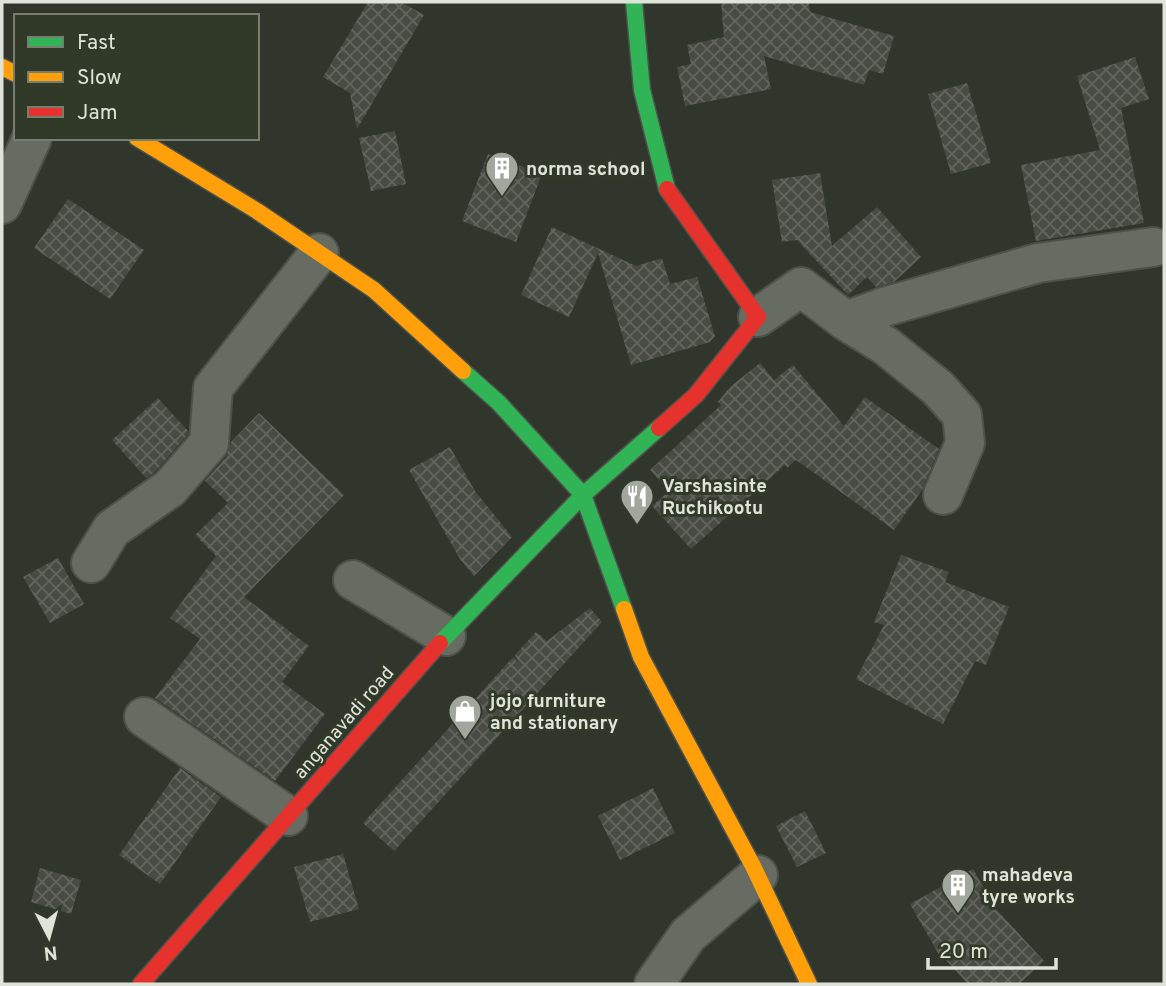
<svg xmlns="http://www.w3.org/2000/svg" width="1166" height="986" font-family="Overpass,sans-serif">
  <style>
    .building { fill: url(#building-cross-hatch) }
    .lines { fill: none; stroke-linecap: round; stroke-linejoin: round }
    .street-casing { stroke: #4d514a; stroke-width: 42 }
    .fast-casing { stroke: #4d514a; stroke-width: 19 }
    .slow-casing { stroke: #4d514a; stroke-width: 19 }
    .jam-casing { stroke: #4d514a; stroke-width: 19 }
    .street { stroke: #666c61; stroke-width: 38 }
    .fast { stroke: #30b455; stroke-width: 16 }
    .slow { stroke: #ff9f0a; stroke-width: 16 }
    .jam { stroke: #e5322d; stroke-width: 16 }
    .labels { text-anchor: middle; stroke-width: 6; stroke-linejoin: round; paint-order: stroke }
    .poi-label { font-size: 19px; font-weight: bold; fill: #dee4da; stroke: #313a29; text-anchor: start }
    .street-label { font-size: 19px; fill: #dee4da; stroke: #313a29 }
  </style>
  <defs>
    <pattern id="building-cross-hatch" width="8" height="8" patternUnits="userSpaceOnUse" patternTransform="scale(1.75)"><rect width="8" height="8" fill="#474b43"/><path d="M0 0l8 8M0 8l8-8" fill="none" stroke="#61655e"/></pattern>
  </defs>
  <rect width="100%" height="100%" fill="#31362d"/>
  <path class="building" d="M368,2H401L424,15L357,129L350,93L323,77Z
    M721,2H809L810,12L894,36L883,74L869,70L864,85L764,56L771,89L685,106L677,67L691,64L687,45L724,37Z
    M1135,57L1149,99L1121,108L1144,223L1036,241L1021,165L1100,150L1077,76Z
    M967,83L991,163L951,174L928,94Z
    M395,131L406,184L371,191L359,138Z
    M488,154L542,174L516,242L462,221Z
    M820,173L832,246L877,207L921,257L894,282L876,287L867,277L848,295L797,240L782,242L772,180Z
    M68,199L144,250L110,299L34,248Z
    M552,227L636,266L662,258L670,284L697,277L715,336L710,342L631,365L598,253L569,317L521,295Z
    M760,363L774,380L793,365L844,426L865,397L939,449L922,490L894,530L796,460L787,468L785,465L691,549L652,506L669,491L650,470L721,405L718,402L730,387Z
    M158,398L188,431V434L155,472L146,478L112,440Z
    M259,413L344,495L244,597L309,646L282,682L325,714L275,781L155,698L200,639L170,618L216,556L195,535L228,503L205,481L226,457L231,442Z
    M450,447L475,491L512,537L474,576L460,559L409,470Z
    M901,555L949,572L945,582L1009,607L986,665L975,661L943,724L856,679L884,625L874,622Z
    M58,558L84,604L50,623L23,577Z
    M590,608L602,622L394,851L363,823L513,657L519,663L515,655L536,632L547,641Z
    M180,768L221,797L160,884L119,855Z
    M653,788L675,833L620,860L598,816Z
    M805,811L826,853L797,867L776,826Z
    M343,854L359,909L310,922L294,867Z
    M40,868L81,880L71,914L31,902Z
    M973,869L996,909L1044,961L1019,984H968L945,959L942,960L910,904Z"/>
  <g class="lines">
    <defs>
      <path id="street" d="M2,204L32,138
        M758,317L801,287L846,321L884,307L1038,263L1153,247
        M846,321L886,346L938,388L962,415L965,443L943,495
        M91,563L112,529L170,488L209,443L213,388L319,253
        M353,580L446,636
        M144,717L288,816
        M654,984L688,935L758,875"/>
      <path id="fast" d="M634,2L642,90L667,189
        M463,371L499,403L583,495L624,609
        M440,643L583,495L659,428"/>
      <path id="slow" d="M2,67L16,74
        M137,138L257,211L374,290L463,371
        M624,609L641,657L753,866L809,984"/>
      <path id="jam" d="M659,428L696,395L758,317L667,189
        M141,984L440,643"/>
    </defs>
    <use href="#street" class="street-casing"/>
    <use href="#fast" class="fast-casing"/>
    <use href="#slow" class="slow-casing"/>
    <use href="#jam" class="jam-casing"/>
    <use href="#street" class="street"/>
    <use href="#fast" class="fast"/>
    <use href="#slow" class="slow"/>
    <use href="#jam" class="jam"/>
  </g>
  <defs>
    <symbol id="building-pin" viewBox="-11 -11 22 30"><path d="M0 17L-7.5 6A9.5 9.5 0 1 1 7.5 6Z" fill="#a1a79d" stroke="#313a29"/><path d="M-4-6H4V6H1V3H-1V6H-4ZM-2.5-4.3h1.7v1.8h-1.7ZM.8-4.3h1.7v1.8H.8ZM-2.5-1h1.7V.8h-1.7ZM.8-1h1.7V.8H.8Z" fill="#fff"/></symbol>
    <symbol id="restaurant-pin" viewBox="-11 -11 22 30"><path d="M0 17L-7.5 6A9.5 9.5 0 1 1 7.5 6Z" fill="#a1a79d" stroke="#313a29"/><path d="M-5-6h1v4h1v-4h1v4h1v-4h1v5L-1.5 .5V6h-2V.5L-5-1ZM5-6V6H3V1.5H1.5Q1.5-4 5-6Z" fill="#fff"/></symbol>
    <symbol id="shop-pin" viewBox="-11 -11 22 30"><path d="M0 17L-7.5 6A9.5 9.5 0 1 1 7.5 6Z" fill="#a1a79d" stroke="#313a29"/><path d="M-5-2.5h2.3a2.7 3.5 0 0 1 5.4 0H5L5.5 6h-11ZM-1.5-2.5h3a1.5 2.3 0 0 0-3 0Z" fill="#fff"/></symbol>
  </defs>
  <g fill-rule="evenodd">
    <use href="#building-pin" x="483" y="149" width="38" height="52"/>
    <use href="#restaurant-pin" x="618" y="477" width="38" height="52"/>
    <use href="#shop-pin" x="446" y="692" width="38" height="52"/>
    <use href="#building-pin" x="939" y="866" width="38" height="52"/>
  </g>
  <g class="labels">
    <g class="poi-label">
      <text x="526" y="175">norma school</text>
      <text x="662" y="492">Varshasinte<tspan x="662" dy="22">Ruchikootu</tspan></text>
      <text x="490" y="707">jojo furniture<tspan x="490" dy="22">and stationary</tspan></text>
      <text x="982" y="881">mahadeva<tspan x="982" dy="22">tyre works</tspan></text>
    </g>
    <g class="street-label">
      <text transform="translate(343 722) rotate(-49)" y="7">anganavadi road</text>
    </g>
  </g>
  <rect width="1166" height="986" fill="none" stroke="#dee4da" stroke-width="7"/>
  <rect x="14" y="14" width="245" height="126" fill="#313a29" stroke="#767e70" stroke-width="2"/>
  <rect x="28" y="37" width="35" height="10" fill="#30b455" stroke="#767e70" stroke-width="2"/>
  <text x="77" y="49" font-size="21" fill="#dee4da">Fast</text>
  <rect x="28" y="72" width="35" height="10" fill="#ff9f0a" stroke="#767e70" stroke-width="2"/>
  <text x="77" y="84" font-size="21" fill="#dee4da">Slow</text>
  <rect x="28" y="107" width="35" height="10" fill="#e5322d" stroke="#767e70" stroke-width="2"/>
  <text x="77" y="119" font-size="21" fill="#dee4da">Jam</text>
  <g transform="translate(49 937) rotate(174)" stroke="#313a29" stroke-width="5" paint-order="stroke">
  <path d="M0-5L12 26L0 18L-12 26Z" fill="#dee4da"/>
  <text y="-10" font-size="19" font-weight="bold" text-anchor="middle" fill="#dee4da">N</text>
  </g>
  <path d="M928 958v10h128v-10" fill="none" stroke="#dee4da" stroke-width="3.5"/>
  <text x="939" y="958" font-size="21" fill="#dee4da" stroke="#313a29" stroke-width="5" paint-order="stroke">20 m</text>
</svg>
